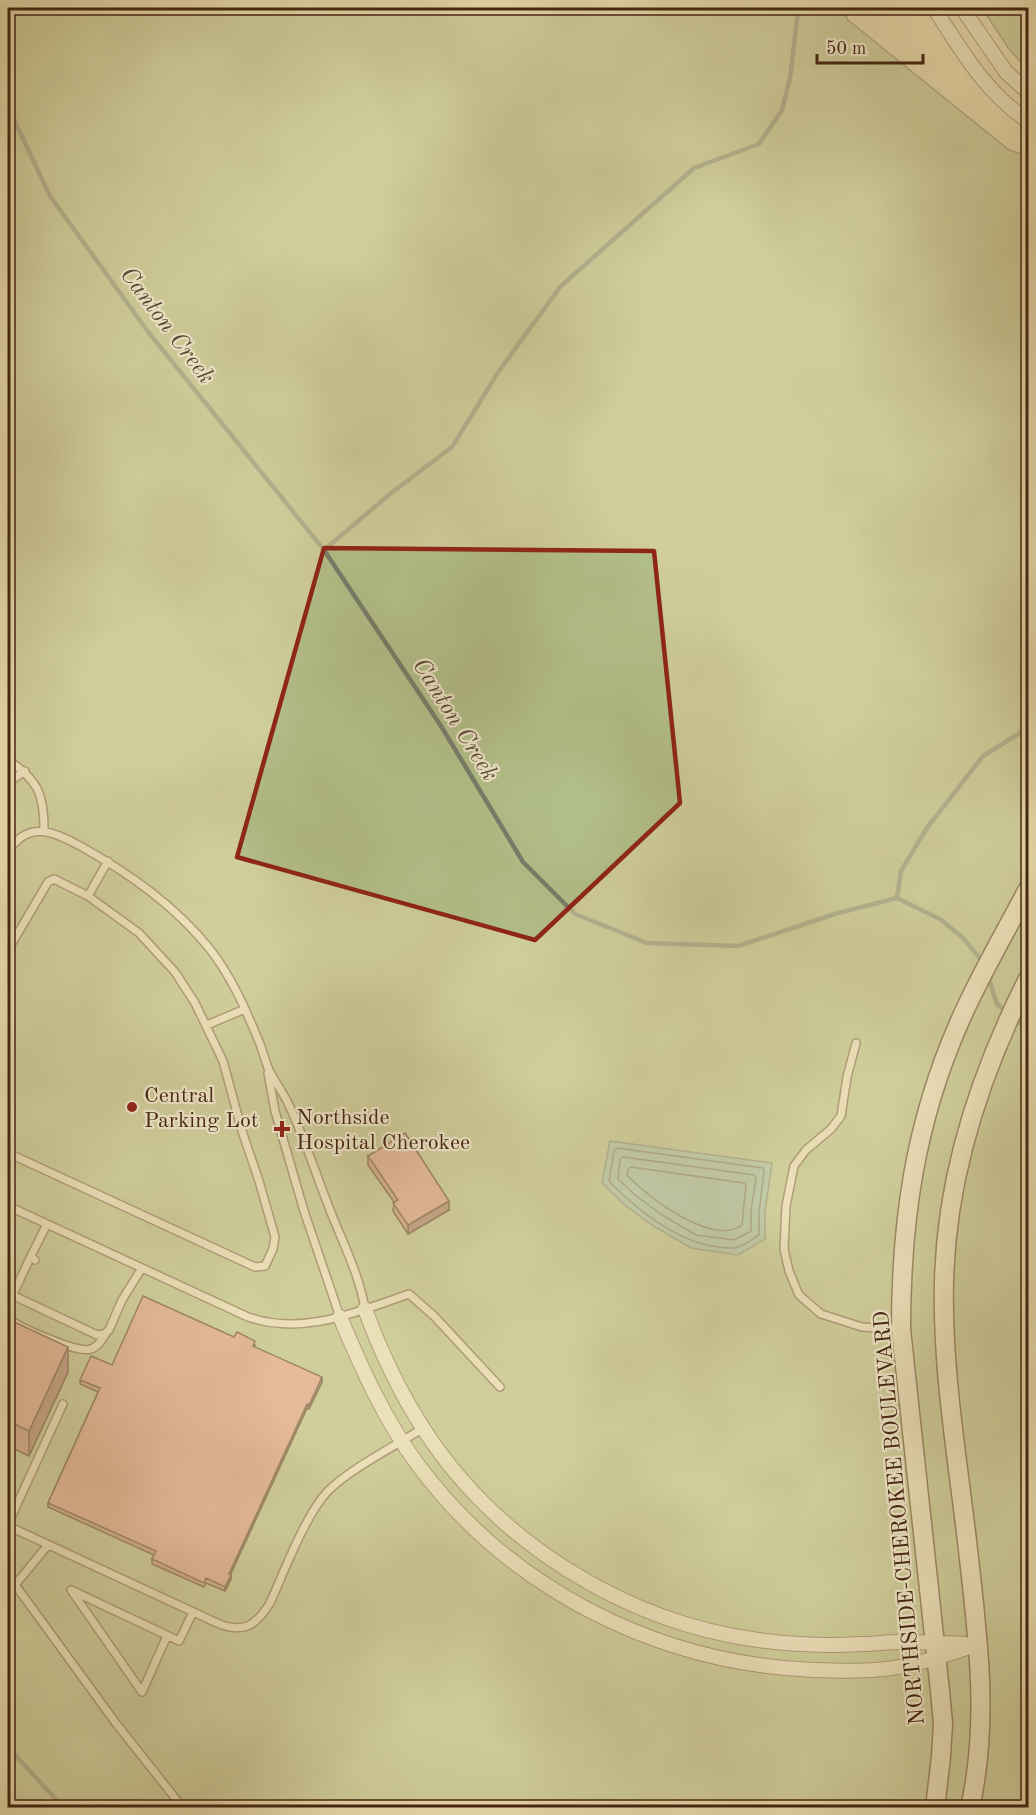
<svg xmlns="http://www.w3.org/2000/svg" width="1036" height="1815" font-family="'Old Standard TT',serif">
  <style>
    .green { fill: #b3c08b; stroke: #7c724e; stroke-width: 1.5 }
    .water { fill: #97bba7; stroke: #767f6b; stroke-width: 1.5 }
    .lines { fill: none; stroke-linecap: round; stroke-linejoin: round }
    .shore { stroke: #6e705c; stroke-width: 1.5 }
    .stream { stroke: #767f6b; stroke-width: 4.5 }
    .lane-casing { stroke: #6d5238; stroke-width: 10 }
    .street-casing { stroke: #6d5238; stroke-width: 16 }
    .secondary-casing { stroke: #442511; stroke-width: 21 }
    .lane { stroke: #efe7c9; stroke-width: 7 }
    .street { stroke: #efe7c9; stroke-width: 14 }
    .secondary { stroke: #efe7c9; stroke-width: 18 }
    .wall { fill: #c17e72; stroke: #442511; stroke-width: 1.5 }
    .shaded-wall { fill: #9d665d; stroke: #442511; stroke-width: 1.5 }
    .building { fill: #e09285; stroke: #442511; stroke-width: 1.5 }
    .marked { fill: none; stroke: #8f2418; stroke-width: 4.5; stroke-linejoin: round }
    .poi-dot { fill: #8f2418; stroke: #efe7c9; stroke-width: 2 }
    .labels { text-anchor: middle; stroke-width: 4.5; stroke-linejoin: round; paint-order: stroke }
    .poi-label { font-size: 22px; fill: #442511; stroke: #efe7c9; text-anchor: start }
    .street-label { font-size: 22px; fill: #442511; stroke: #efe7c9 }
    .water-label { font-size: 24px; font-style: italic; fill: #594a36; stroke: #efe7c9 }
  </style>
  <rect width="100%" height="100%" fill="#e7daac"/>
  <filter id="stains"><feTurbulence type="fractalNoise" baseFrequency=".00333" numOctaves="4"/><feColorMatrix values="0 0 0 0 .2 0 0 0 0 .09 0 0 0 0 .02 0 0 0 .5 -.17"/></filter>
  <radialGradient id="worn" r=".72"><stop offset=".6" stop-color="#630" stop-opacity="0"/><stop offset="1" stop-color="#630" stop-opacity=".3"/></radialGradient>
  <path class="green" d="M8,8H841L848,20L1009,150L1028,156V1807L8,1808Z
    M982,8H1028V70L1009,49Z"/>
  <path class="water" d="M610,1141L772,1163L765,1212V1239L738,1255L691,1248L652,1225L626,1206L602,1183Z"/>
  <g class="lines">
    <path class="shore" d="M617,1148L763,1168L764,1171L759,1212V1235C752,1239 742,1248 734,1248C686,1249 641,1214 609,1181L614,1151Z
      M623,1157L754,1175L756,1178L751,1211V1231L734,1240L696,1235L659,1213L635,1195L618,1179L620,1159Z
      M631,1167L744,1183L746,1185L742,1225C713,1247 647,1197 627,1175L628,1169Z"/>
    <path class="stream" d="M8,107L50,196L149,333L324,550L441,726L523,862L575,914L647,943L738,946L838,913L897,898L940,919L964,939L983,962
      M324,550L390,494L452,447L499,371L560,287L694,168L759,144L782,110L790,78L798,12L803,8
      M897,898L901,871L927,828L983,756L1028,728
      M988,976L997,1004L1007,1012
      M1014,1018L1028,1030
      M8,1743L16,1756L64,1808"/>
    <defs>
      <path id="lane" d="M8,760C38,780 44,794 44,830
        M8,787L13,779L25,771
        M8,852C28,819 55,832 82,847C130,874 174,905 209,948C232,977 246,1010 260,1044C263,1052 265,1061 269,1070C274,1080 281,1090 287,1101C305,1138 317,1178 332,1215C344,1245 360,1277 365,1309
        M88,896L108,861
        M8,950L48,882L54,879L88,896L139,933L175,972L195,1003L223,1061L242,1131L259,1181L275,1237L273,1249L265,1266L255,1267L8,1153
        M207,1025L245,1009
        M856,1043L847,1077L841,1116L831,1129L806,1150L794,1166L786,1206L784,1249L789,1271L799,1295L821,1314L862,1327L901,1329
        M268,1073L275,1111L304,1211L340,1317
        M8,1206L248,1317C303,1336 357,1312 409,1294L434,1316L500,1387
        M35,1260L31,1256L47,1224
        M12,1295L97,1335L104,1334L109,1330L122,1300L142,1268
        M8,1305L31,1256
        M8,1318C18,1327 78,1354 91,1349C98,1347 103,1338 107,1332
        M8,1524L63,1404
        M8,1526L217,1623C243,1634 256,1626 270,1603C284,1572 305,1516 327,1492C349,1469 396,1446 423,1428
        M8,1575L115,1722L183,1808
        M15,1585L48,1545
        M167,1636L142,1692L71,1590L179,1641L193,1612"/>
      <path id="street" d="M934,8C961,50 985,92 1028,121
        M962,8L1006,72L1028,92
        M365,1309C380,1350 399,1391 423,1428C496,1542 625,1622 758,1640C793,1645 828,1646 863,1644C875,1644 887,1642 899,1642C922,1642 945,1643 967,1644
        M340,1317C362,1369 384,1419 418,1465C511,1590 659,1664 814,1670C844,1671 875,1672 905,1666C930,1661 954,1652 978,1644"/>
      <path id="secondary" d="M935,1808L941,1757L943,1724L940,1691L901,1329C901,1221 915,1123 959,1023C979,977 1005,933 1028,889
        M970,1808C990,1719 977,1630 967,1541C957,1455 942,1369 944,1283C946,1175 980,1074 1028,979"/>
    </defs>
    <use href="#lane" class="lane-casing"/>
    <use href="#street" class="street-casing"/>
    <use href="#secondary" class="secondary-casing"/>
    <use href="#lane" class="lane"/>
    <use href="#street" class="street"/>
    <use href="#secondary" class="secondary"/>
  </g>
  <path class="wall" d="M368,1156L449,1210L408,1234L393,1211L394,1202L368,1165Z
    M8,1319L68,1372L29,1456L8,1446Z
    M234,1337L255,1345L254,1347L322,1382L309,1409L307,1408L230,1575L231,1579L225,1591L206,1583L204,1587L152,1564V1559L154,1555L48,1507V1503L98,1392L80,1384V1380L112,1365Z"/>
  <path class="shaded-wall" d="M449,1201V1210L408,1234V1225Z
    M13,1214V1239L8,1250V1225Z
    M68,1347V1372L29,1456V1431Z
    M322,1377V1382L309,1409V1405Z
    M307,1404V1408L229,1578V1574Z
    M231,1575V1579L225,1591V1587Z"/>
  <path class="building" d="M405,1133L449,1201L408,1225L393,1203L398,1200L368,1156Z
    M8,1212L13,1214L8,1225Z
    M143,1296L234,1337L237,1332L255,1341L253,1346L322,1377L309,1405L307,1404L229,1574L231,1575L225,1587L206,1578L204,1583L152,1559L156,1551L48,1503L100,1388L80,1380L91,1356L112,1365Z
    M8,1319L68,1347L29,1431L8,1421Z"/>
  <path d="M0 0H1036V1815H0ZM324,548L654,551L680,803L535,940L237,857Z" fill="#e7daac" fill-opacity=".55" fill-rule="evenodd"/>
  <path class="marked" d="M324,548L654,551L680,803L535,940L237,857Z"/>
  <g class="poi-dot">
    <circle cx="132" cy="1107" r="6"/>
    <path d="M279 1120h6v6h6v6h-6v6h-6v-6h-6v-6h6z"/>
  </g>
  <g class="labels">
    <g class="poi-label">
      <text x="144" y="1102">Central<tspan x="144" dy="25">Parking Lot</tspan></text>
      <text x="296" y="1124">Northside<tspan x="296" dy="25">Hospital Cherokee</tspan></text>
    </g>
    <g class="street-label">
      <text transform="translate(898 1518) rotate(-95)" y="8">NORTHSIDE-CHEROKEE BOULEVARD</text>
    </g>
    <g class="water-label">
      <text transform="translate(168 325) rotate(53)" y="8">Canton Creek</text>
      <text transform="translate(456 719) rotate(58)" y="8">Canton Creek</text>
    </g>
  </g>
  <rect width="1036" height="1815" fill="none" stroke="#e7daac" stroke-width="30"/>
  <rect x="9" y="9" width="1018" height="1797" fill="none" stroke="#442511" stroke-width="3"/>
  <rect x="15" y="15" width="1006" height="1785" fill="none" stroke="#442511" stroke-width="1.5"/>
  <path d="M817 54v9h106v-9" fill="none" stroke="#442511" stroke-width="3"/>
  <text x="826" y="54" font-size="18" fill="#442511" stroke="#efe7c9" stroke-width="4.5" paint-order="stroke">50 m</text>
  <rect width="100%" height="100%" filter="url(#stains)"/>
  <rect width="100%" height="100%" fill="url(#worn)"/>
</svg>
